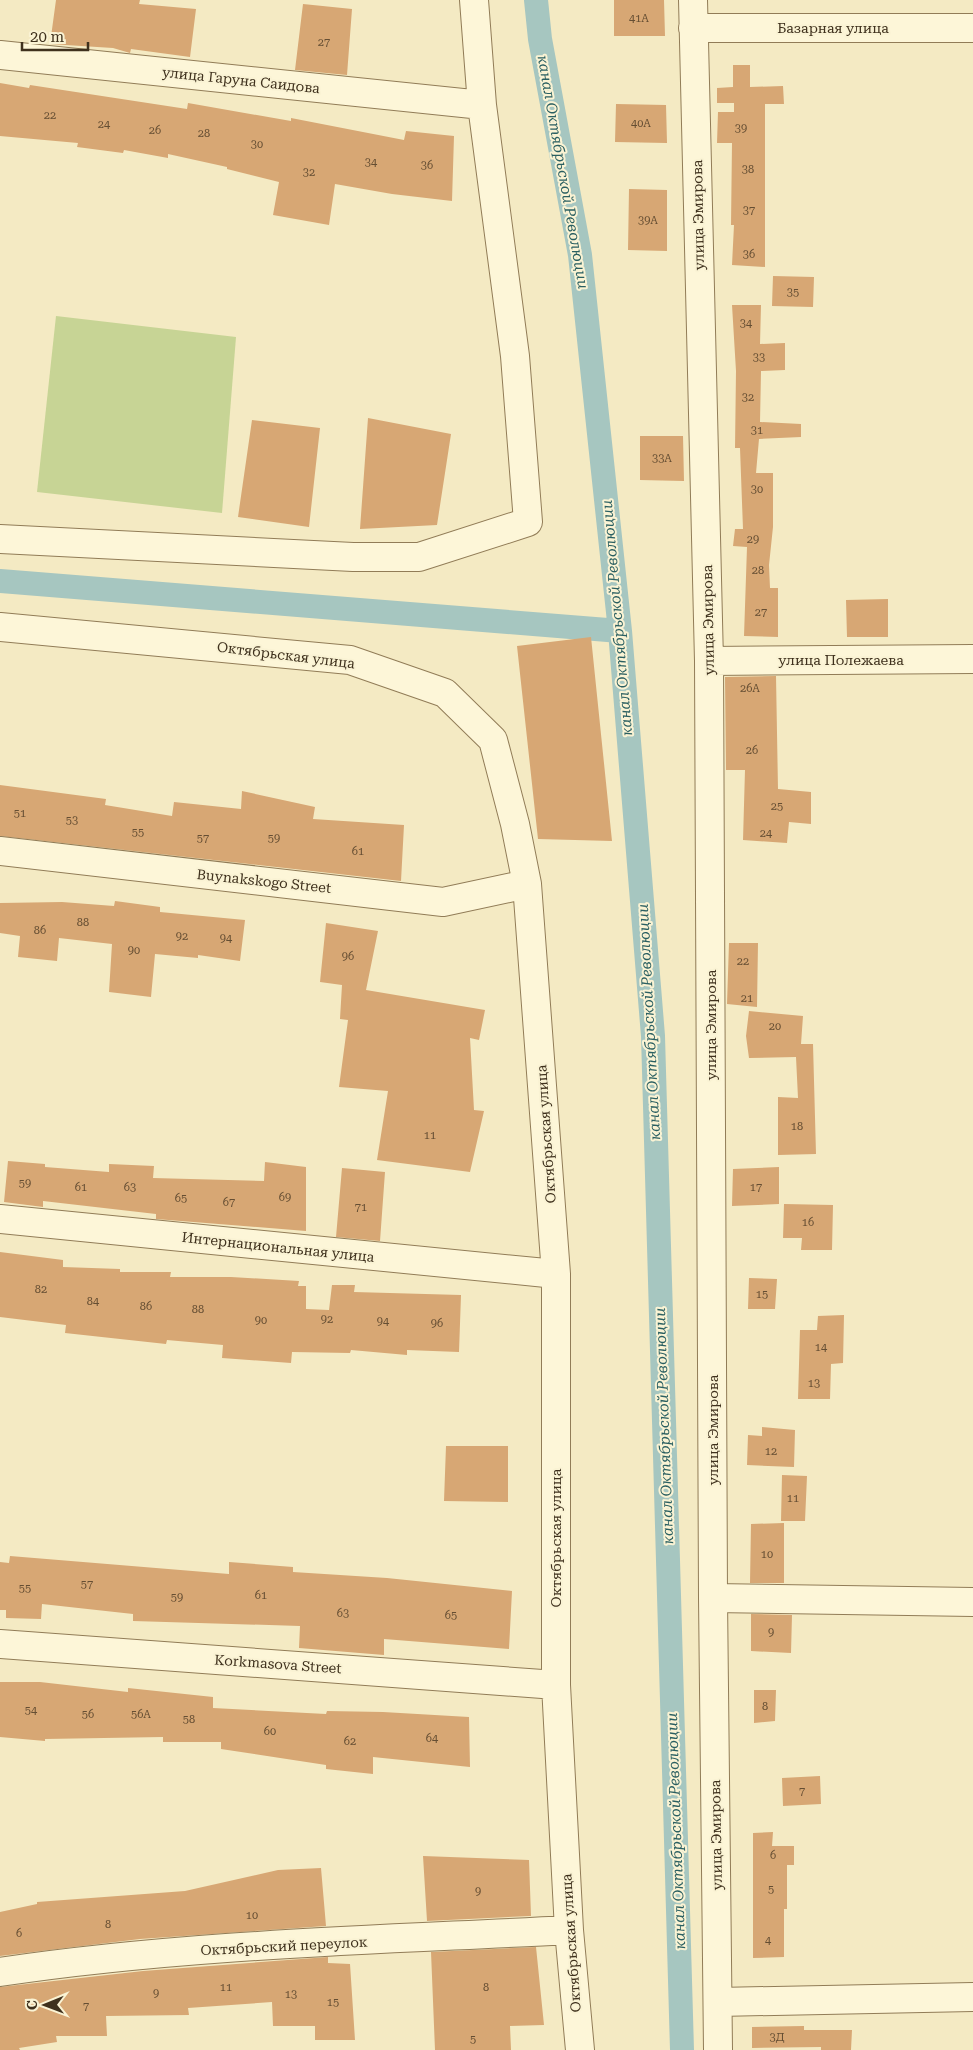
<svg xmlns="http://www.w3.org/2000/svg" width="973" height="2050" font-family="'Roboto Serif',serif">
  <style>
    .green { fill: #c7d495 }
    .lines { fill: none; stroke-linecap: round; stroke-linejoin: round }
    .canal { stroke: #a6c6c0; stroke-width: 24 }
    .building { fill: #d7a774 }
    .minor-casing { stroke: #917c57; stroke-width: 30 }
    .minor { stroke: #fdf6d8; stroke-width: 28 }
    .labels { text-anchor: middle; stroke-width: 4; stroke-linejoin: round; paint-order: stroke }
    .number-label { font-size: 11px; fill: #654e33 }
    .street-label { font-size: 14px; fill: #3f311d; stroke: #faf3d4 }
    .water-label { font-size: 15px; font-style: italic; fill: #2a5f61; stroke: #faf3d4 }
  </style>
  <rect width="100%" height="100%" fill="#f4eac3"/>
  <path class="green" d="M56,316L236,337L222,513L37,492Z"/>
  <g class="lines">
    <path class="canal" d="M536,0L540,39L580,255L620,631L653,1036L682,2050
      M0,581L620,631"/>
  </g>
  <path class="building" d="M56,0H140L139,4L196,9L190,57L131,49L130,53L113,48L50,44Z
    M614,0H664L665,36H614Z
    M303,4L352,9L347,75L295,70Z
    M733,65H750V87L783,86L784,104H765V267L732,265L734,225H731L732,143H717L718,112H734V103H717V88L733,87Z
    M0,83L29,88L30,85L187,109L188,103L291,121V118L404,140L406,131L454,136L452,201L392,194L335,184L329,225L273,215L279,182L227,169V167L168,154V158L124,150L123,153L77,147L78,143L0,136Z
    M616,104L666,105L667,143L615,142Z
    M629,189L667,190V251L628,250Z
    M773,276L814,277L813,307L772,306Z
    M732,305H761L760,344L785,343V370L761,371L760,422L801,424V437L759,439L756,473H773V527L769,565L770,588H778V637L744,636L747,547L733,546L735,529H743L740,448H735L736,371Z
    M368,418L451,434L437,525L360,529Z
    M252,420L320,428L309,527L238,517Z
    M640,436H683L684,481L640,480Z
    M888,599V637H847L846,600Z
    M591,637L612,841L538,839L517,646Z
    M776,676L778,789L811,792V824L789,822L787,843L743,840L745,770H726L725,677Z
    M0,785L106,799L105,805L172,816L174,802L241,809L242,791L315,807L313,819L404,825L401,881L0,836Z
    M115,901L160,907V912L245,920L240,961L198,955V958L155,954L151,997L109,992L112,944L59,938L57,961L18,957L20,936L0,933V903L62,902L114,906Z
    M326,923L378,931L366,990L485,1010L479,1040L470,1038L474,1110L484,1111L470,1172L377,1160L388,1091L339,1087L348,1020L340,1019L342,985L320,982Z
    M729,943H758L757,1007L727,1004Z
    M749,1011L803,1016L801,1044H813L816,1154L778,1155V1097L798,1098L796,1057L749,1058L746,1036Z
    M8,1161L45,1164V1167L109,1172V1164L154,1166L153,1178L264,1181L265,1162L306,1167V1231L156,1219V1214L43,1201V1207L4,1202Z
    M779,1167V1204L732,1206L733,1169Z
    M342,1168L385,1172L380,1241L336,1237Z
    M784,1204L833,1205L832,1250H801L802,1238H783Z
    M0,1252L63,1260V1267L120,1269V1272H171L170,1277H231L299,1281L298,1286H306V1309L329,1310L332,1285H355L354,1292L461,1295L459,1352L407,1350V1355L351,1350L350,1353L292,1352L291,1363L222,1358L223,1345L167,1340L166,1344L65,1333L66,1325L0,1317Z
    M749,1278L777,1279L775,1309H748Z
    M844,1315L843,1363L831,1364L830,1399H798L800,1330H817L818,1316Z
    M762,1427L795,1430L794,1467L747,1465L748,1435L762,1436Z
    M446,1446H508V1502L444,1501Z
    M782,1475L807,1476L805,1521H781Z
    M784,1523V1583H750L751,1524Z
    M10,1556L229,1574V1562L293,1567V1572L387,1578L512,1591L509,1649L384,1639V1655L299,1648L300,1626L133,1621V1614L42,1604L41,1619L6,1618V1610H0V1562L9,1563Z
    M751,1614L792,1615L791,1653L751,1651Z
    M0,1682H40L128,1692V1688L213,1697V1708L326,1714L327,1711L383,1712L469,1717L470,1767L373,1757V1774L326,1769V1765L221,1749V1742H163V1737L45,1739V1741L0,1737Z
    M754,1690H776L775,1721L754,1723Z
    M820,1776L821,1804L783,1806L782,1778Z
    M773,1832L772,1846H794V1865H787V1909H784V1957L753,1958V1833Z
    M423,1856L529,1860L531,1916L427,1921Z
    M321,1868L326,1926L140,1939L0,1956V1912L37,1904V1902L185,1891L278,1870Z
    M536,1947L544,2025L510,2026L511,2050H435L431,1952Z
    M328,1957V1963L350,1964L355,2040H315V2026H273L272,2002L188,2008L189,2015L106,2016L107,2036H56L57,2042L19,2048L20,2050H0V1987L143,1971Z
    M804,2026V2030H852L851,2050H821V2047L752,2048V2027Z"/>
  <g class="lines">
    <defs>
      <path id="minor" d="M693,0L709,661L713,1598L718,2050
        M693,28H973
        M0,55L482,105
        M0,539L353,557H419L528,522L515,356L482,105L474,0
        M0,627L350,660L445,693L493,740L515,824L527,884L556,1274V1685L569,1930L580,2050
        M709,661L973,659
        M0,851L443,902L527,884
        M0,1219L556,1274
        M713,1598L973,1602
        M0,1644L556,1685
        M0,1972C188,1944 380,1940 569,1930
        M718,2002L973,1997"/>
    </defs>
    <use href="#minor" class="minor-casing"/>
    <use href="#minor" class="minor"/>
  </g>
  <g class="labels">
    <g class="number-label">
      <text x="639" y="22">41А</text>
      <text x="324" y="46">27</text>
      <text x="50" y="119">22</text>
      <text x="641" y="127">40А</text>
      <text x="104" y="128">24</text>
      <text x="741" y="132">39</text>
      <text x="155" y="134">26</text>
      <text x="204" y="137">28</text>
      <text x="257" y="148">30</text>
      <text x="371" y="166">34</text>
      <text x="427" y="169">36</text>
      <text x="748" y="173">38</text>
      <text x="309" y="176">32</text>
      <text x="749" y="214">37</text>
      <text x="648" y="224">39А</text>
      <text x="749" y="258">36</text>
      <text x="793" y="296">35</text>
      <text x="746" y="327">34</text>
      <text x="759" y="361">33</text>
      <text x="748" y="401">32</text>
      <text x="757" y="434">31</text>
      <text x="662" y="462">33А</text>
      <text x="757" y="493">30</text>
      <text x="753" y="543">29</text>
      <text x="758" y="574">28</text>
      <text x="761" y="616">27</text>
      <text x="750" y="692">26А</text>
      <text x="752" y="754">26</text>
      <text x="777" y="810">25</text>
      <text x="20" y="817">51</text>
      <text x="72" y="824">53</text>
      <text x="138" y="836">55</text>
      <text x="766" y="837">24</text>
      <text x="203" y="842">57</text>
      <text x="274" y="842">59</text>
      <text x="358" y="855">61</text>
      <text x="83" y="926">88</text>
      <text x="40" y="934">86</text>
      <text x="182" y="940">92</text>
      <text x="226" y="942">94</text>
      <text x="134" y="954">90</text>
      <text x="348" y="960">96</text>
      <text x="743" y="965">22</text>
      <text x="747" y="1002">21</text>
      <text x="775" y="1030">20</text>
      <text x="797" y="1130">18</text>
      <text x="430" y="1139">11</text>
      <text x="25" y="1187">59</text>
      <text x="81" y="1191">61</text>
      <text x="130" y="1191">63</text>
      <text x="756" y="1191">17</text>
      <text x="285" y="1201">69</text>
      <text x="181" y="1202">65</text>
      <text x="229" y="1206">67</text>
      <text x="361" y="1211">71</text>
      <text x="808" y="1226">16</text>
      <text x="41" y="1293">82</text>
      <text x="762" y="1298">15</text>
      <text x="93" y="1305">84</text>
      <text x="146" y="1310">86</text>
      <text x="198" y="1313">88</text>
      <text x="327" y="1323">92</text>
      <text x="261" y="1324">90</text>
      <text x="383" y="1325">94</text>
      <text x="437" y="1327">96</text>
      <text x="821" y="1351">14</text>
      <text x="814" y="1387">13</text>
      <text x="771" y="1455">12</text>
      <text x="793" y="1502">11</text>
      <text x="767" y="1558">10</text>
      <text x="87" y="1588">57</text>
      <text x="25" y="1592">55</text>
      <text x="261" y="1599">61</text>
      <text x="177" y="1601">59</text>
      <text x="343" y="1617">63</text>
      <text x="451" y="1619">65</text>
      <text x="771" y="1636">9</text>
      <text x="765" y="1710">8</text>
      <text x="31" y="1714">54</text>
      <text x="88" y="1718">56</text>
      <text x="141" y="1718">56А</text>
      <text x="189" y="1723">58</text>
      <text x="270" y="1735">60</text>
      <text x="432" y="1742">64</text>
      <text x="350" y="1745">62</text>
      <text x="802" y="1795">7</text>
      <text x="773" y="1859">6</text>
      <text x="771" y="1893">5</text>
      <text x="478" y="1895">9</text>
      <text x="252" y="1919">10</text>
      <text x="108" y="1928">8</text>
      <text x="19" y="1937">6</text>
      <text x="768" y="1944">4</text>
      <text x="226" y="1991">11</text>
      <text x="486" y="1991">8</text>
      <text x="156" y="1997">9</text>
      <text x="291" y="1998">13</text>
      <text x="333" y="2006">15</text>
      <text x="86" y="2010">7</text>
      <text x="777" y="2041">3Д</text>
      <text x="473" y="2043">5</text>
    </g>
    <g class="street-label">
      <text x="833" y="33">Базарная улица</text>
      <text transform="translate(241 80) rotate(6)" y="5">улица Гаруна Саидова</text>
      <text transform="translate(698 215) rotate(-91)" y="5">улица Эмирова</text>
      <text transform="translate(708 620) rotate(-91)" y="5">улица Эмирова</text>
      <text transform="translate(286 655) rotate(7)" y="5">Октябрьская улица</text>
      <text x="841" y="665">улица Полежаева</text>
      <text transform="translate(264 881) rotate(6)" y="5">Buynakskogo Street</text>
      <text transform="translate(711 1025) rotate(-90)" y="5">улица Эмирова</text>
      <text transform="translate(546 1134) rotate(-94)" y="5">Октябрьская улица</text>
      <text transform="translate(278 1247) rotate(6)" y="5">Интернациональная улица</text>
      <text transform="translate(713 1430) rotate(-90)" y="5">улица Эмирова</text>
      <text transform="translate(556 1538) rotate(-90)" y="5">Октябрьская улица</text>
      <text transform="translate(278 1664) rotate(4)" y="5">Korkmasova Street</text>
      <text transform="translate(716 1835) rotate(-91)" y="5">улица Эмирова</text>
      <text transform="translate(571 1943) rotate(-94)" y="5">Октябрьская улица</text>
      <text transform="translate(284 1946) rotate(-3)" y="5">Октябрьский переулок</text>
    </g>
    <g class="water-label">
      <text transform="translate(563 172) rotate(80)" y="5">канал Октябрьской Революции</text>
      <text transform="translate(617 618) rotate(-95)" y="5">канал Октябрьской Революции</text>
      <text transform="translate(649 1022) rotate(-93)" y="5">канал Октябрьской Революции</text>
      <text transform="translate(664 1426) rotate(-92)" y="5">канал Октябрьской Революции</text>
      <text transform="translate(676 1831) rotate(-92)" y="5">канал Октябрьской Революции</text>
    </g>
  </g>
  <g transform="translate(45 2005) rotate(269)" stroke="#faf3d4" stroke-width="4" paint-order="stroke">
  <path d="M0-4L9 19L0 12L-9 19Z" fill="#3f311d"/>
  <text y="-8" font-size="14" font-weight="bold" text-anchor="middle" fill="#3f311d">С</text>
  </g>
  <path d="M22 42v8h66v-8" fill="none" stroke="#3f311d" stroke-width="2.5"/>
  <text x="30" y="42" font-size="15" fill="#3f311d" stroke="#faf3d4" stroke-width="4" paint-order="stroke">20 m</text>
</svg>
